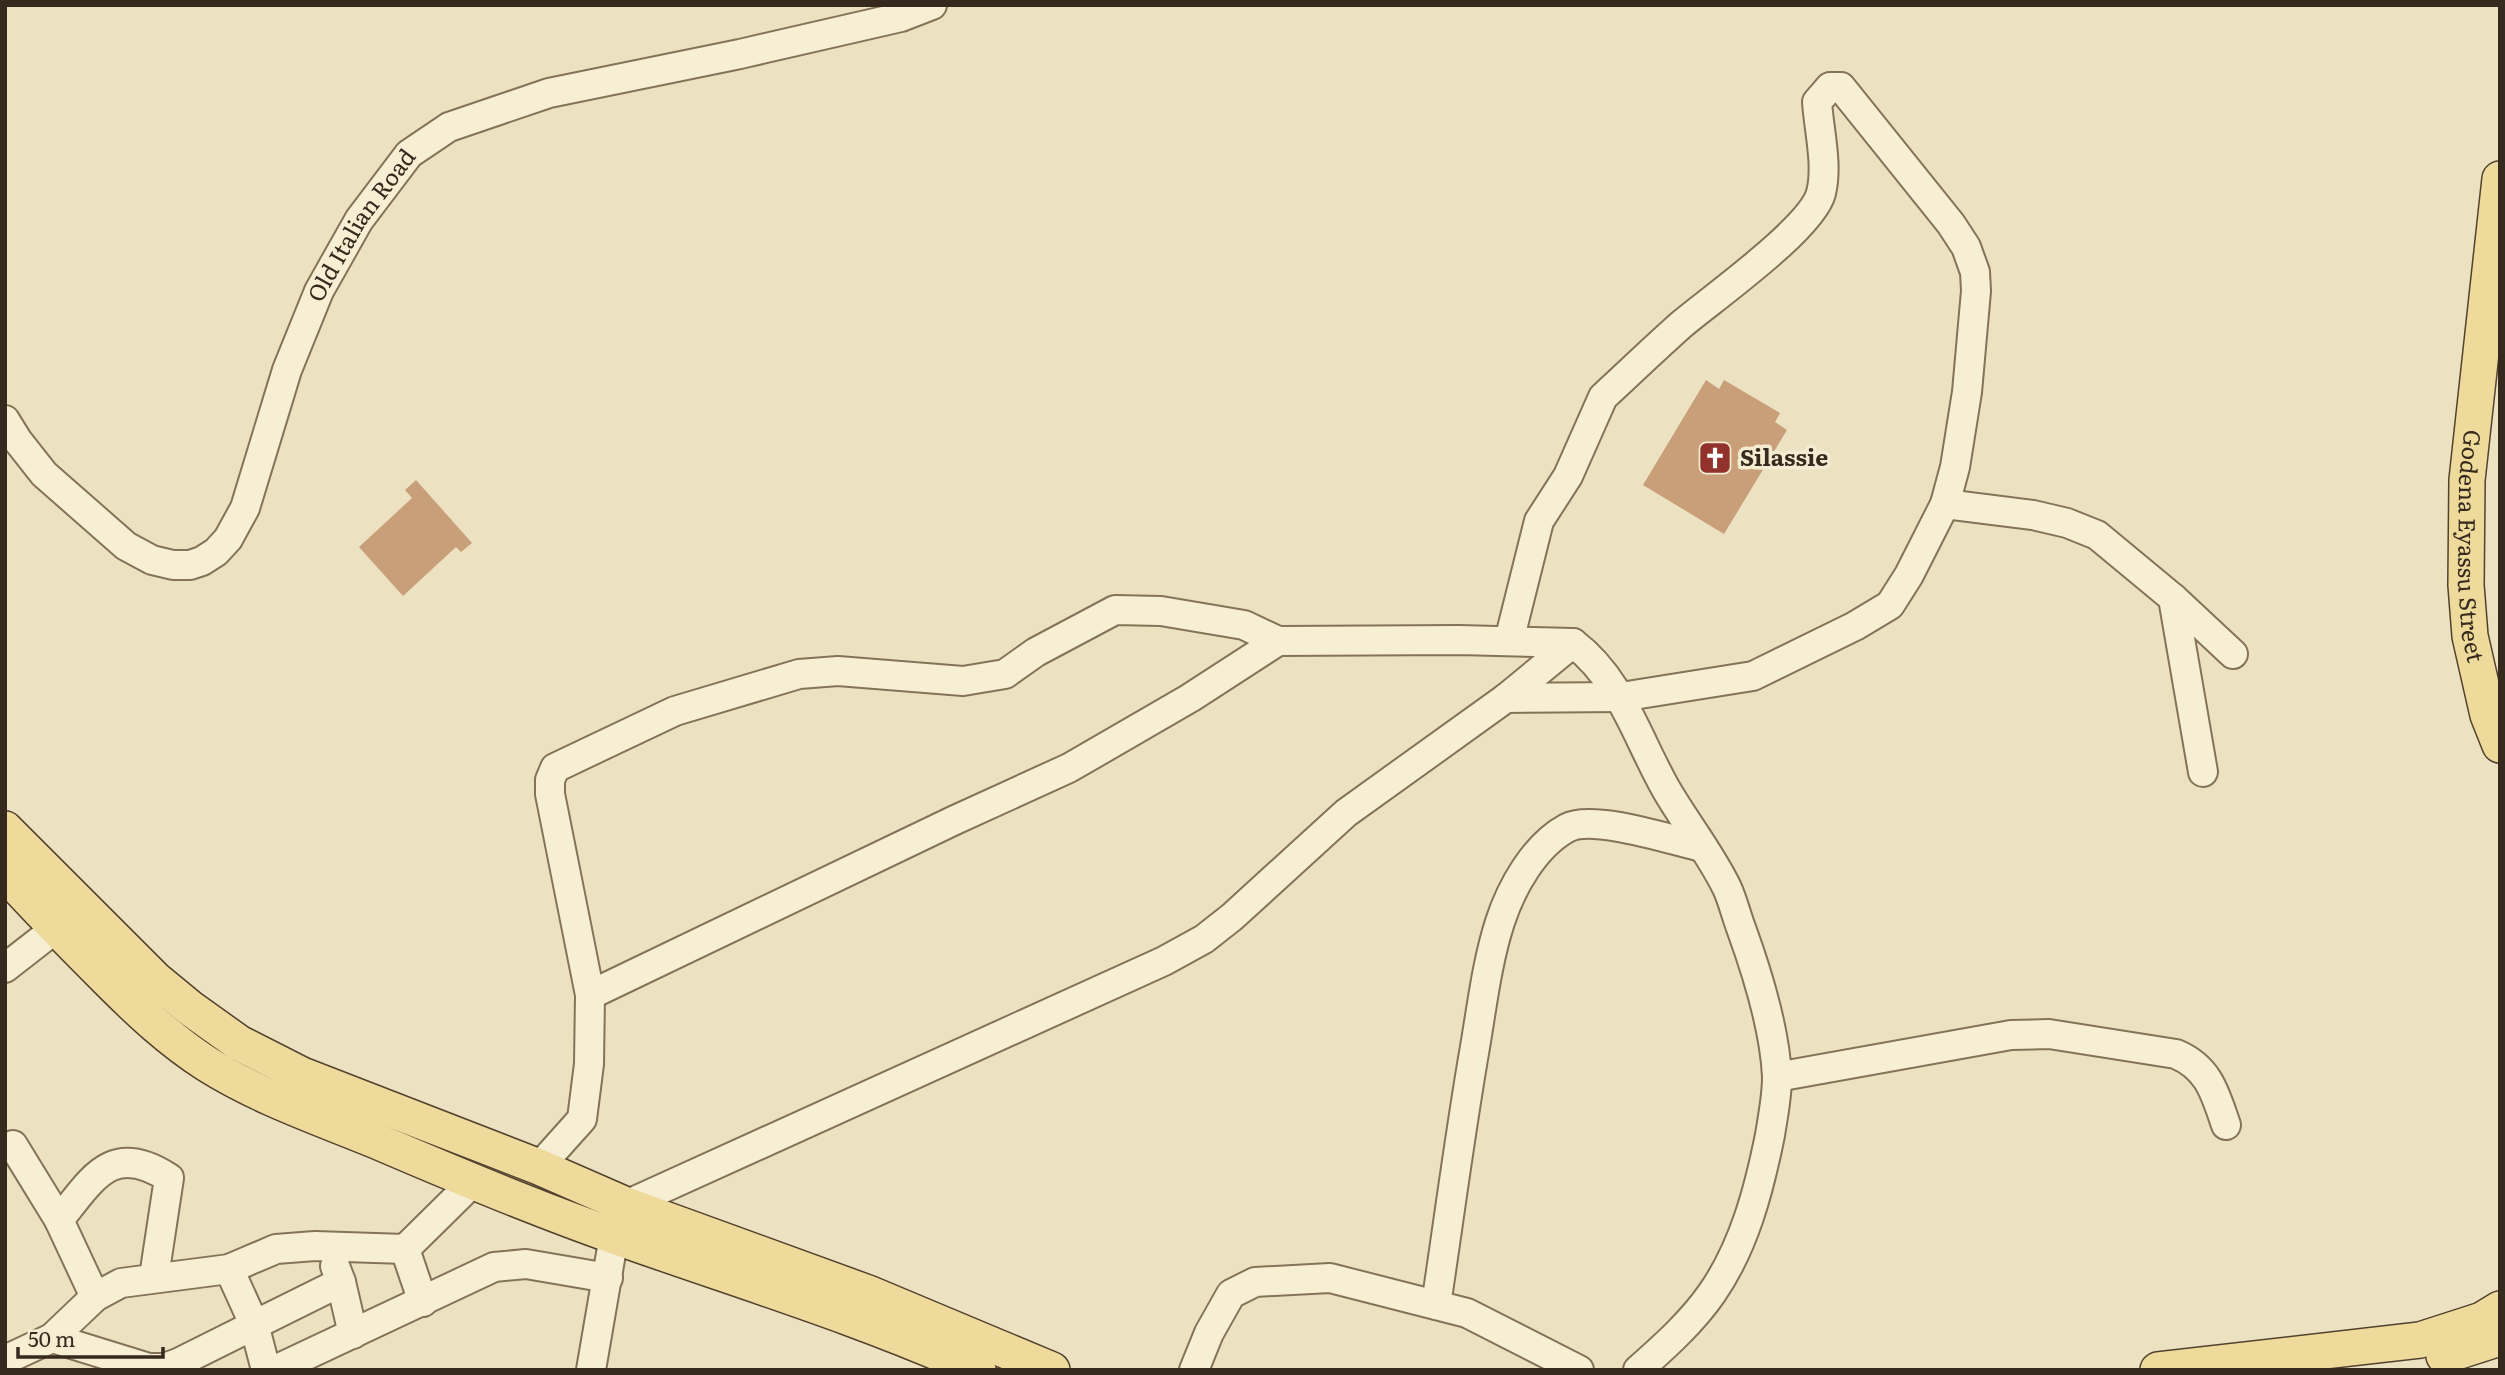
<svg xmlns="http://www.w3.org/2000/svg" width="2505" height="1375" font-family="Literata,serif">
  <style>
    .building { fill: #c89f78 }
    .lines { fill: none; stroke-linecap: round; stroke-linejoin: round }
    .minor-casing { stroke: #847359; stroke-width: 32 }
    .major-casing { stroke: #52412e; stroke-width: 38 }
    .minor { stroke: #f7efd4; stroke-width: 28 }
    .major { stroke: #eeda9a; stroke-width: 35 }
    .labels { text-anchor: middle; stroke-width: 7; stroke-linejoin: round; paint-order: stroke }
    .street-label { font-size: 23px; fill: #352a1d; stroke: #f4ecd0 }
    .poi-label { font-size: 23px; font-weight: bold; fill: #352a1d; stroke: #f4ecd0; text-anchor: start }
  </style>
  <rect width="100%" height="100%" fill="#ece2c1"/>
  <path class="building" d="M1706,380L1719,389L1724,380L1780,413L1775,422L1787,430L1724,534L1643,485Z
    M416,480L472,543L461,552L456,547L403,596L359,547L412,498L405,490Z"/>
  <g class="lines">
    <defs>
      <g id="minor">
        <path id="s1" d="M5,420L18,441L44,474L126,546L152,560L173,565H190L202,561L216,552L228,539L245,508L287,370L319,291L359,220L409,154L449,127L549,93L740,54L901,17L932,5"/>
        <path d="M1945,504L2033,515L2067,523L2097,535L2173,598L2233,654"/>
        <path d="M2173,598L2203,772"/>
        <path d="M1506,698L1621,697L1753,676L1855,626L1890,605L1909,575L1945,504L1955,467L1967,392L1976,291L1975,272L1966,247L1951,224L1841,87H1830L1817,102C1819,131 1828,165 1821,193C1812,228 1713,298 1682,324C1655,348 1629,373 1603,397L1568,476L1539,521L1509,641"/>
        <path d="M5,968L73,915"/>
        <path d="M590,995L550,794V780L555,768L675,711L799,674L838,671L963,681L1005,674L1036,652L1115,610L1161,611L1244,625L1278,641"/>
        <path d="M1777,1077L2011,1035L2049,1034L2176,1054C2209,1068 2215,1093 2226,1125"/>
        <path d="M13,1145L59,1220L95,1297"/>
        <path d="M539,1167L582,1119L589,1064L590,995L955,820L1069,768L1190,698L1278,641L1459,640L1573,643C1621,679 1637,738 1666,789C1685,822 1710,853 1727,888C1733,901 1736,915 1741,928C1757,972 1775,1031 1777,1077C1777,1097 1773,1116 1770,1135C1759,1190 1744,1247 1712,1293C1692,1322 1664,1347 1638,1370"/>
        <path d="M626,1205L1164,961L1204,939L1232,917L1346,813L1506,698L1573,643"/>
        <path d="M59,1220C92,1180 111,1140 169,1178L154,1277"/>
        <path d="M405,1249L423,1302"/>
        <path d="M335,1266L341,1282L353,1334"/>
        <path d="M229,1269L254,1324L266,1370"/>
        <path d="M1436,1305C1449,1219 1460,1133 1475,1047C1482,1006 1487,962 1500,922C1511,888 1534,846 1567,828C1593,814 1671,840 1702,847"/>
        <path d="M52,1338L149,1368H164L178,1363L341,1282"/>
        <path d="M7,1359L52,1338L95,1297L121,1283L229,1269L276,1249L315,1246L405,1249L473,1182"/>
        <path d="M275,1370L494,1267L526,1264L608,1278"/>
        <path d="M591,1370L614,1236"/>
        <path d="M1194,1370L1209,1333L1231,1294L1255,1282L1330,1278L1467,1313L1579,1370"/>
      </g>
      <g id="major">
        <path id="s2" d="M2500,179L2467,480L2466,585L2470,636L2488,715L2500,745"/>
        <path d="M5,829L156,980L190,1008L239,1043L302,1075L539,1167L626,1205L868,1293L1052,1370"/>
        <path d="M5,873C39,911 74,946 110,982C140,1012 171,1041 207,1064C261,1098 321,1118 379,1142C458,1176 537,1209 617,1237C738,1280 861,1317 978,1370"/>
        <path d="M2444,1356L2500,1338"/>
        <path d="M2158,1370L2420,1340L2482,1320L2500,1309"/>
      </g>
    </defs>
    <use href="#minor" class="minor-casing"/>
    <use href="#major" class="major-casing"/>
    <use href="#minor" class="minor"/>
    <use href="#major" class="major"/>
  </g>
  <defs>
    <symbol id="church-square" viewBox="-11 -11 22 22"><rect x="-9" y="-9" width="18" height="18" rx="4" fill="#91322c" stroke="#f4ecd0"/><path d="M-1.2-6h2.4v3.5h3.3v2.4h-3.3V6h-2.4V-.1h-3.3v-2.4h3.3Z" fill="#fff"/></symbol>
  </defs>
  <g fill-rule="evenodd">
    <use href="#church-square" x="1696" y="439" width="38" height="38"/>
  </g>
  <g class="labels">
    <g class="street-label">
      <text dy="8" stroke="none"><textPath href="#s1" startOffset="634">Old Italian Road</textPath></text>
      <text dy="8" stroke="none"><textPath href="#s2" startOffset="369">Godena Eyassu Street</textPath></text>
    </g>
    <g class="poi-label">
      <text x="1740" y="466">Silassie</text>
    </g>
  </g>
  <rect width="2505" height="1375" fill="none" stroke="#352a1d" stroke-width="14"/>
  <path d="M18 1347v10h145v-10" fill="none" stroke="#352a1d" stroke-width="3.5"/>
  <text x="28" y="1347" font-size="21" fill="#352a1d" stroke="#f4ecd0" stroke-width="5" paint-order="stroke">50 m</text>
</svg>
